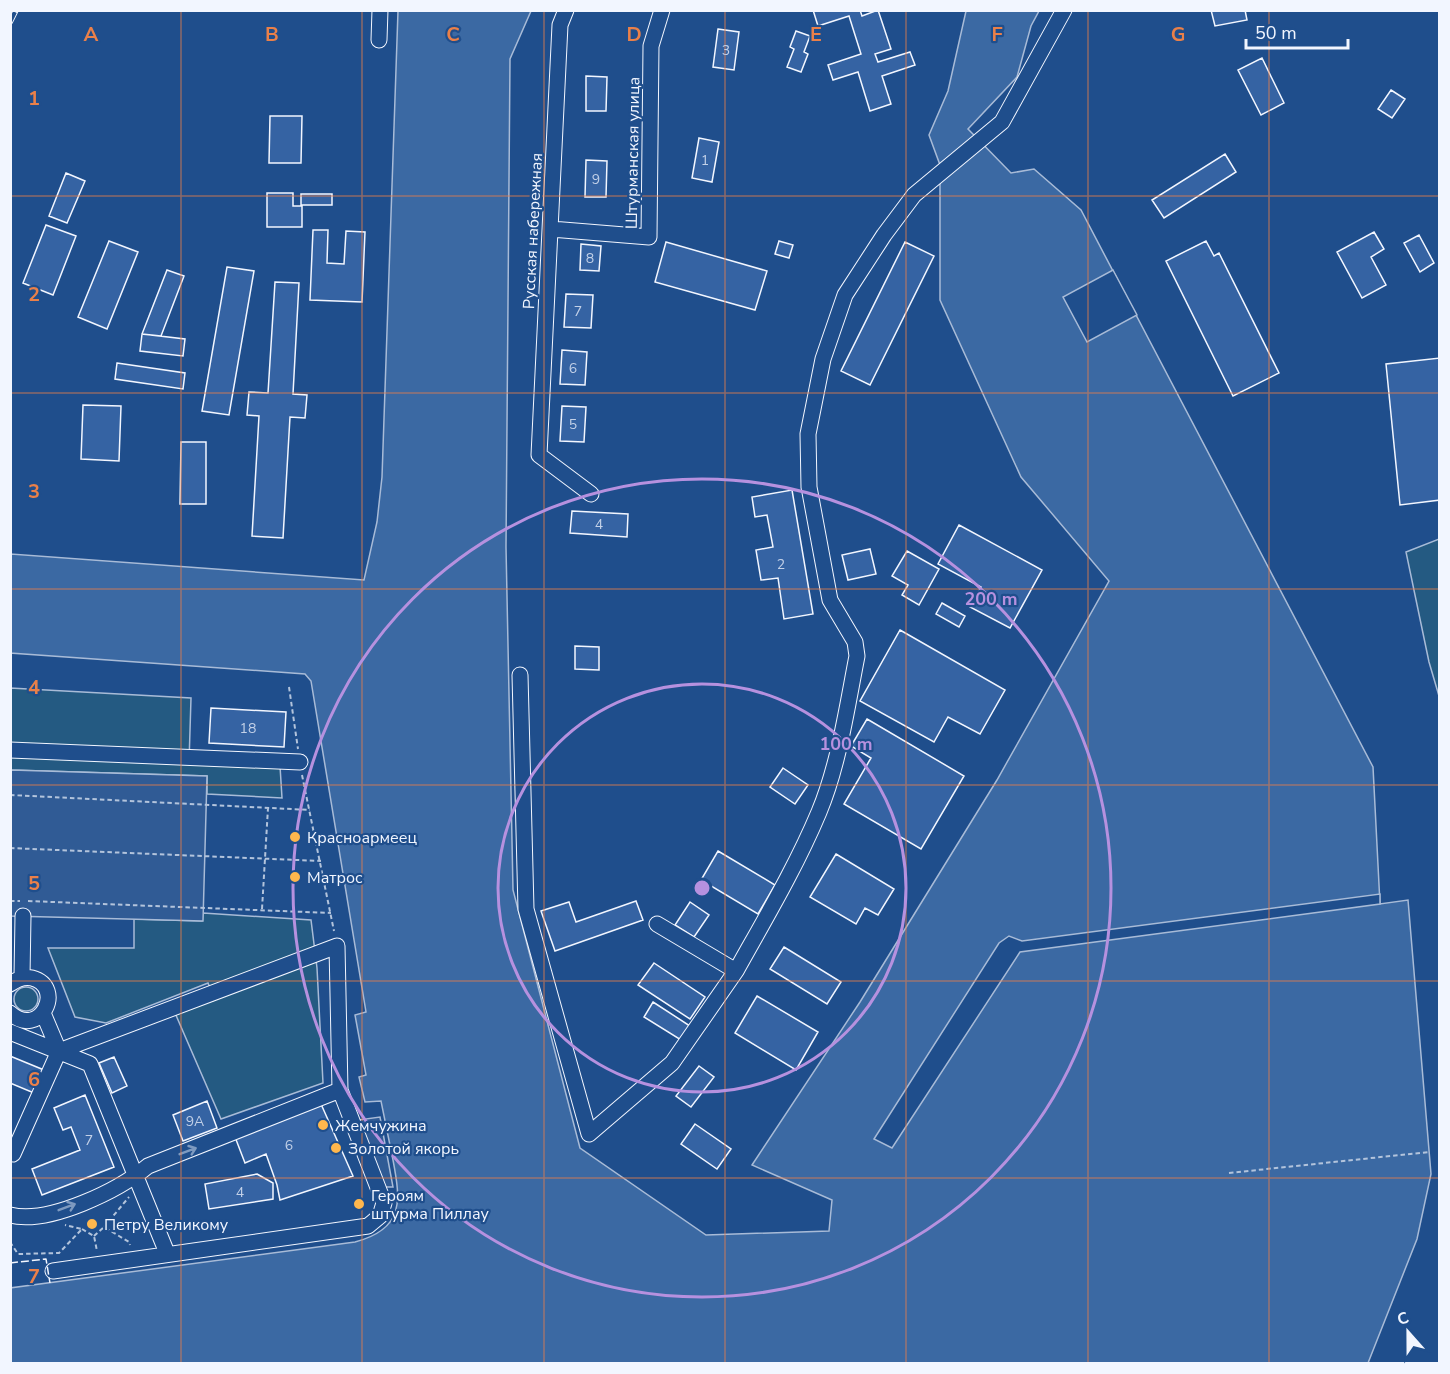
<svg xmlns="http://www.w3.org/2000/svg" width="1450" height="1374" font-family="'Nunito Sans',sans-serif">
  <style>
    .green { fill: #245a82; stroke: #a8bbd7; stroke-width: 1.5 }
    .parking { fill: #305b95; stroke: #a8bbd7; stroke-width: 1.5 }
    .water { fill: #3b69a3; stroke: #a8bbd7; stroke-width: 1.5 }
    .pier { fill: #1f4e8c; stroke: #a8bbd7; stroke-width: 1.5 }
    .building { fill: #3563a3; stroke: #f2f6ff; stroke-width: 1.5 }
    .lines { fill: none; stroke-linecap: round; stroke-linejoin: round }
    .minor-casing { stroke: #f2f6ff; stroke-width: 17 }
    .path { stroke: #b3c4dc; stroke-width: 2; stroke-dasharray: 4.5 3; stroke-linecap: butt }
    .minor { stroke: #1f4e8c; stroke-width: 15 }
    .rail-casing { stroke: #f2f6ff; stroke-width: 6 }
    .rail { stroke: #1f4e8c; stroke-width: 4; stroke-dasharray: 11; stroke-linecap: butt }
    .fence { stroke: #f2f6ff; stroke-width: 1.5; stroke-dasharray: 8 3; stroke-linecap: butt }
    .oneway { stroke: #7e9ac0 }
    .grid { fill: none; stroke: #ea8049; stroke-width: 1.5; stroke-opacity: 0.55 }
    .ring { fill: none; stroke: #b691df; stroke-width: 3 }
    .poi-dot { fill: #ffb74d; stroke: #1f4e8c; stroke-width: 2 }
    .labels { text-anchor: middle; stroke-width: 4.5; stroke-linejoin: round; paint-order: stroke }
    .number-label { font-size: 14px; fill: #c3d1e8 }
    .street-label { font-size: 16px; fill: #f2f6ff; stroke: #1f4e8c }
    .poi-label { font-size: 16px; fill: #f2f6ff; stroke: #1f4e8c; text-anchor: start }
    .grid-label { font-size: 20px; text-anchor: middle; font-weight: bold; fill: #ea8049; stroke: #1f4e8c; stroke-width: 4.5; stroke-linejoin: round; paint-order: stroke }
    .centre { fill: #b691df; stroke: #1f4e8c; stroke-width: 3 }
    .ring-label { font-size: 18px; text-anchor: middle; font-weight: bold; fill: #b691df; stroke: #1f4e8c; stroke-width: 4.5; stroke-linejoin: round; paint-order: stroke }
  </style>
  <rect width="100%" height="100%" fill="#1f4e8c"/>
  <path class="green" d="M1439,539V696L1429,662L1406,552Z
    M10,688L191,698L189,763L280,766L282,798L207,794V776L11,770Z
    M203,913L311,920L317,968L323,1083L221,1119L175,1013L215,1000L208,983L106,1023L75,1017L48,948H134V919L202,921Z
    M14 999a12 12 0 1 1 24 0a12 12 0 1 1-24 0Z"/>
  <path class="parking" d="M11,770L207,776L203,921L11,916Z
    M380,1117L393,1187H380L358,1120Z"/>
  <path class="water" d="M398,11H531L510,59L506,547L513,890L580,1148L706,1235L829,1231L832,1200L752,1165L860,1002L997,780L1109,581L1021,477L940,300V165L929,135L948,91L966,11H1039L1031,26L1017,77L968,129L1011,173L1034,169L1081,210L1373,767L1380,904L1408,900L1431,1174L1417,1239L1368,1363H11L10,1288L355,1242C404,1229 401,1202 393,1160C389,1140 385,1120 381,1101L365,1102L359,1077L366,1075L355,1015L366,1012L311,681L305,674L10,653L11,554L364,580L377,522L382,477Z"/>
  <path class="pier" d="M1113,270L1137,315L1087,342L1063,297Z
    M1380,894V904L1020,952L892,1148L874,1139L999,943L1009,936L1022,941Z"/>
  <path class="building" d="M813,10H860L862,16L878,10L891,49L875,54L878,62L910,52L915,65L882,76L891,104L870,111L858,72L833,80L828,65L861,54L849,16L818,26Z
    M1211,10H1245L1247,20L1215,26Z
    M718,29L739,32L734,70L713,67Z
    M796,31L810,36L804,52L808,54L801,72L787,67L794,49L790,47Z
    M1262,58L1284,103L1261,115L1238,70Z
    M586,76L607,77L606,111H586Z
    M1391,90L1405,99L1392,118L1378,109Z
    M270,116H302L301,163H269Z
    M699,138L719,142L712,182L692,178Z
    M1225,154L1236,172L1164,218L1152,200Z
    M586,160L607,161L606,197H585Z
    M66,173L85,181L67,223L49,216Z
    M267,193H293V206H302V227H267Z
    M301,194H332V205H301Z
    M46,225L76,236L53,295L23,283Z
    M313,230H328L327,263L344,264L346,231L365,232L362,302L310,300Z
    M1374,232L1384,249L1371,257L1386,285L1362,298L1337,252Z
    M1419,235L1434,263L1420,272L1404,243Z
    M109,241L138,252L107,329L78,317Z
    M779,241L793,245L789,258L775,254Z
    M1206,241L1214,256L1219,253L1279,373L1233,396L1166,261Z
    M666,242L767,271L755,310L655,282Z
    M905,242L934,256L870,385L841,371Z
    M581,244L601,246L599,271L580,270Z
    M227,267L254,271L229,415L202,411Z
    M167,270L184,276L161,336L142,334Z
    M275,282L299,283L293,394L307,395L305,418L290,417L283,538L252,536L259,416L247,415L249,392L268,393Z
    M566,294L593,295L591,328L564,327Z
    M142,334L185,339L183,356L140,351Z
    M562,350L587,352L585,385L560,384Z
    M1440,358V500L1400,505L1386,364Z
    M117,363L185,373L183,389L115,379Z
    M83,405L121,406L119,461L81,459Z
    M562,406L586,407L584,442L560,441Z
    M181,442H206V504H180Z
    M792,490L813,614L784,619L778,578L761,580L756,550L773,547L767,515L755,517L752,497Z
    M572,511L628,514L627,537L570,533Z
    M959,525L1042,570L1010,628L970,607L981,587L938,564Z
    M870,549L876,574L848,580L842,555Z
    M907,551L939,569L919,605L902,595L908,585L892,576Z
    M942,603L965,616L959,627L936,614Z
    M900,630L1005,690L980,734L948,717L934,742L860,701Z
    M575,646L599,647V670L575,669Z
    M211,708L286,712L284,747L209,743Z
    M867,719L964,776L921,849L844,804L871,758L851,746Z
    M783,768L808,785L795,804L770,787Z
    M718,851L775,885L758,914L701,880Z
    M836,854L894,889L878,915L865,908L856,924L810,897Z
    M636,901L643,920L555,951L541,911L569,902L576,922Z
    M690,902L709,915L694,937L675,925Z
    M784,947L841,982L827,1004L770,969Z
    M654,963L705,997L690,1019L638,985Z
    M757,996L818,1032L796,1070L735,1033Z
    M653,1002L690,1026L681,1040L644,1017Z
    M10,1056L44,1070L34,1093L10,1083Z
    M114,1057L127,1086L112,1093L99,1063Z
    M699,1066L714,1077L691,1107L676,1096Z
    M85,1095L114,1167L42,1195L32,1169L80,1150L71,1127L63,1130L54,1108Z
    M207,1101L217,1128L183,1141L173,1115Z
    M321,1104L353,1176L280,1200L277,1185L266,1154L245,1163L235,1137Z
    M695,1124L731,1149L717,1169L681,1144Z
    M257,1174L273,1183V1199L209,1209L205,1184Z"/>
  <g class="lines">
    <defs>
      <path id="minor" d="M566,10L560,25L539,455L591,494
        M379,40L380,10
        M551,229L649,237L651,46L662,10
        M520,675L526,909L589,1134L672,1063L736,971
        M10,750L300,762
        M657,924L736,971C765,919 796,867 819,812C839,764 847,707 857,656L855,642L830,600L809,487L808,434L823,359L845,295L884,235L914,195L1002,122L1064,10
        M22,977L23,916
        M10,984C17,979 24,976 32,978C66,987 40,1040 10,1013
        M10,1032L90,1064L167,1253
        M13,1154L59,1051L43,1013
        M10,1215C49,1225 119,1190 148,1166L340,1090
        M53,1271L368,1226L380,1216L384,1203L340,1090L337,946L59,1051"/>
    </defs>
    <use href="#minor" class="minor-casing"/>
    <path class="path" d="M289,687L298,749
      M302,775L334,931
      M10,795L310,810
      M10,848L321,861
      M10,901H20
      M28,901L331,913
      M262,909L268,808
      M1229,1173L1429,1152
      M104,1227L129,1197
      M82,1229L94,1236L97,1251
      M94,1236L104,1227L129,1242L130,1245
      M10,1242L18,1254L59,1253L82,1229L65,1225"/>
    <use href="#minor" class="minor"/>
    <defs>
      <path id="rail" d="M10,22L16,10"/>
    </defs>
    <use href="#rail" class="rail-casing"/>
    <use href="#rail" class="rail"/>
    <path class="fence" d="M10,1263L46,1259L50,1283"/>
  </g>
  <defs><path id="oneway-shaft" d="M-6 0H5M1.5-3L5.5 0L1.5 3" fill="none" stroke-width="1.6" stroke-linecap="round" stroke-linejoin="round" transform="scale(1.5)"/></defs>
  <g class="oneway">
    <use href="#oneway-shaft" transform="translate(188 1151) rotate(-21)"/>
    <use href="#oneway-shaft" transform="translate(67 1207) rotate(-21)"/>
  </g>
  <path class="grid" d="M181,10V1364M362,10V1364M544,10V1364M725,10V1364M906,10V1364M1088,10V1364M1269,10V1364M10,196H1440M10,393H1440M10,589H1440M10,785H1440M10,981H1440M10,1178H1440"/>
  <g class="ring">
    <circle cx="702" cy="888" r="204"/>
    <circle cx="702" cy="888" r="409"/>
  </g>
  <g class="poi-dot">
    <circle cx="295" cy="837" r="6"/>
    <circle cx="295" cy="877" r="6"/>
    <circle cx="323" cy="1125" r="6"/>
    <circle cx="336" cy="1148" r="6"/>
    <circle cx="359" cy="1204" r="6"/>
    <circle cx="92" cy="1224" r="6"/>
  </g>
  <g class="labels">
    <g class="number-label">
      <text x="726" y="55">3</text>
      <text x="705" y="165">1</text>
      <text x="596" y="184">9</text>
      <text x="590" y="263">8</text>
      <text x="578" y="316">7</text>
      <text x="573" y="373">6</text>
      <text x="573" y="429">5</text>
      <text x="599" y="529">4</text>
      <text x="781" y="569">2</text>
      <text x="248" y="733">18</text>
      <text x="195" y="1126">9А</text>
      <text x="89" y="1145">7</text>
      <text x="289" y="1150">6</text>
      <text x="240" y="1197">4</text>
    </g>
    <g class="street-label">
      <text transform="translate(632 153) rotate(-89)" y="6">Штурманская улица</text>
      <text transform="translate(532 231) rotate(-87)" y="6">Русская набережная</text>
    </g>
    <g class="poi-label">
      <text x="307" y="843">Красноармеец</text>
      <text x="307" y="883">Матрос</text>
      <text x="335" y="1131">Жемчужина</text>
      <text x="348" y="1154">Золотой якорь</text>
      <text x="371" y="1201">Героям<tspan x="371" dy="18">штурма Пиллау</tspan></text>
      <text x="104" y="1230">Петру Великому</text>
    </g>
  </g>
  <g class="grid-label">
    <text x="91" y="41">A</text>
    <text x="272" y="41">B</text>
    <text x="453" y="41">C</text>
    <text x="634" y="41">D</text>
    <text x="816" y="41">E</text>
    <text x="997" y="41">F</text>
    <text x="1178" y="41">G</text>
    <text x="34" y="105">1</text>
    <text x="34" y="301">2</text>
    <text x="34" y="498">3</text>
    <text x="34" y="694">4</text>
    <text x="34" y="890">5</text>
    <text x="34" y="1086">6</text>
    <text x="34" y="1283">7</text>
  </g>
  <circle cx="702" cy="888" r="9" class="centre"/>
  <g class="ring-label">
    <text x="991" y="605">200 m</text>
    <text x="846" y="750">100 m</text>
  </g>
  <rect width="1450" height="1374" fill="none" stroke="#f2f6ff" stroke-width="24"/>
  <g transform="translate(1408 1332) rotate(339)" stroke="#1f4e8c" stroke-width="4.5" paint-order="stroke">
  <path d="M0-4.5L10 22L0 15L-10 22Z" fill="#f2f6ff"/>
  <text y="-9" font-size="16" font-weight="bold" text-anchor="middle" fill="#f2f6ff">С</text>
  </g>
  <path d="M1246 39v9h102v-9" fill="none" stroke="#f2f6ff" stroke-width="3"/>
  <text x="1255" y="39" font-size="18" fill="#f2f6ff" stroke="#1f4e8c" stroke-width="4.5" paint-order="stroke">50 m</text>
</svg>
